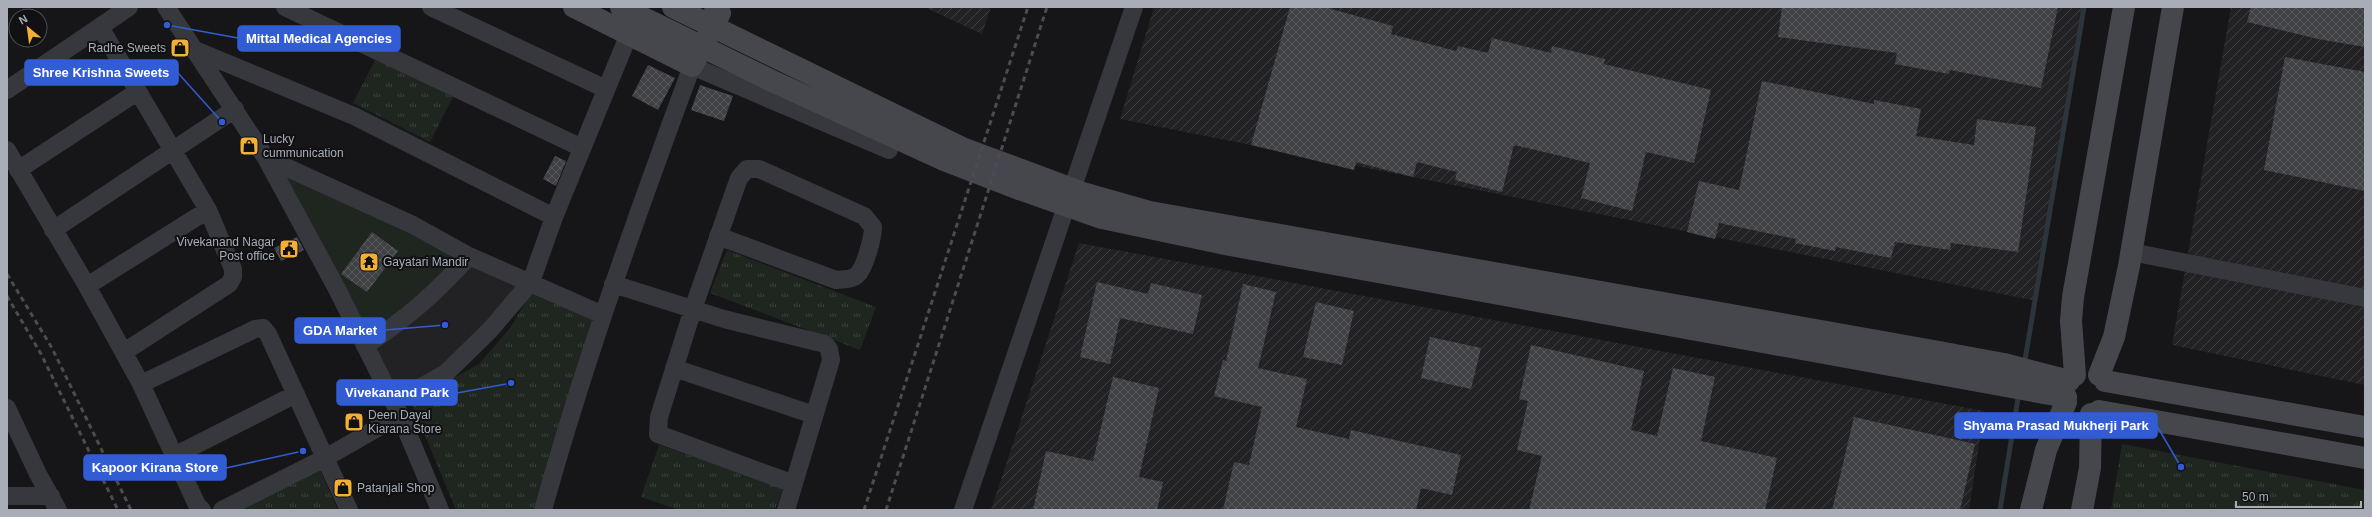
<svg xmlns="http://www.w3.org/2000/svg" width="2372" height="517" font-family="Helvetica,sans-serif">
  <style>
    .built { fill: #222225 }
    .industrial { fill: url(#industrial-furrows) }
    .grass { fill: #1e261f }
    .park { fill: url(#park-tufts) }
    .lines { fill: none; stroke-linecap: round; stroke-linejoin: round }
    .stream { stroke: #2c353c; stroke-width: 5 }
    .building { fill: url(#building-cross-hatch) }
    .street { stroke: #37383d; stroke-width: 18 }
    .secondary { stroke: #45474d; stroke-width: 22 }
    .rail { stroke: #4a4c52; stroke-width: 3; stroke-dasharray: 5 4; stroke-linecap: butt }
    .labels { text-anchor: middle; stroke-width: 4; stroke-linejoin: round; paint-order: stroke }
    .poi-label { font-size: 12px; fill: #a8adb8; stroke: #111113; text-anchor: start }
    .leader { fill: none; stroke: #325cd3; stroke-width: 1.5 }
    .callout-dot { fill: #325cd3; stroke: #111113; stroke-width: 1.5 }
    .callout { fill: #325cd3; stroke: #325cd3; stroke-width: 1.5 }
    .callout-label { font-size: 13px; text-anchor: middle; font-weight: bold; fill: #fff }
  </style>
  <defs>
    <pattern id="industrial-furrows" width="10" height="10" patternUnits="userSpaceOnUse"><rect width="10" height="10" fill="#222225"/><path d="M-1 1l2-2M0 10L10 0M9 11l2-2" fill="none" stroke="#3f3f43"/></pattern>
    <pattern id="park-tufts" width="24" height="20" patternUnits="userSpaceOnUse"><rect width="24" height="20" fill="#1e261f"/><path d="M3 7l-1-3M5 7V3M7 7l1-3M15 17l-1-3M17 17v-4M19 17l1-3" fill="none" stroke="#3c433d"/></pattern>
    <pattern id="building-cross-hatch" width="8" height="8" patternUnits="userSpaceOnUse"><rect width="8" height="8" fill="#404145"/><path d="M0 0l8 8M0 8l8-8" fill="none" stroke="#595a5e"/></pattern>
  </defs>
  <rect width="100%" height="100%" fill="#161618"/>
  <path class="built" d="M469,256L531,282L465,357L390,396L365,346Z"/>
  <path class="industrial" d="M924,7H991L982,34Z
    M1154,7H2085L2037,301L1120,119Z
    M2231,7H2365V385L2172,345Z
    M1079,243L1984,411L1969,510H991Z"/>
  <path class="grass" d="M266,158L469,256L365,346Z"/>
  <path class="park" d="M376,58L453,97L430,142L353,103Z
    M727,250L876,307L860,350L710,293Z
    M531,292L597,318L537,510H456L411,402L479,364L511,327Z
    M2122,444L2365,490V510H2111Z
    M659,445L783,487L775,510H679L641,497Z
    M320,470L338,510H233Z"/>
  <g class="lines">
    <path class="stream" d="M2025,360L2084,7
      M2000,510L2018,398"/>
  </g>
  <path class="building" d="M1290,7H1324L1393,26L1391,34L1456,51L1458,46L1488,53L1492,38L1551,53L1552,46L1605,59L1604,64L1711,90L1694,163L1646,152L1632,211L1581,198L1590,163L1514,145L1502,192L1455,180L1457,172L1417,162L1413,177L1356,162L1354,170L1251,145Z
    M1782,7H2058L2041,88L1950,70L1949,74L1895,64L1897,53L1778,37Z
    M2251,7H2365V47L2318,39L2247,22Z
    M2285,57L2365,72V191L2264,170Z
    M648,65L675,78L658,110L632,96Z
    M1762,81L1874,104V100L1921,109L1916,136L1974,145L1977,119L2036,127L2018,252L1951,243L1950,250L1895,242L1891,258L1836,247L1835,251L1795,243L1796,239L1719,223L1715,239L1687,232L1699,181L1739,190Z
    M700,85L733,96L724,121L691,110Z
    M555,156L566,161L556,186L543,179Z
    M372,232L398,251L367,292L341,274Z
    M297,237L304,250L281,261L274,248Z
    M1097,282L1148,294L1151,283L1202,295L1193,334L1120,318L1110,364L1080,357Z
    M1243,284L1276,292L1258,368L1307,379L1296,427L1349,439L1351,430L1461,455L1452,495L1421,488L1416,510H1223L1234,462L1249,465L1262,407L1214,396L1223,360L1226,361Z
    M1316,302L1354,311L1342,365L1303,357Z
    M1430,337L1481,348L1471,389L1421,378Z
    M1531,345L1644,371L1631,430L1657,436L1673,368L1715,377L1701,441L1777,458L1765,510H1529L1542,456L1517,450L1528,401L1519,399Z
    M1113,377L1159,388L1139,477L1163,482L1157,510H1033L1046,451L1093,461Z
    M1854,417L1975,444L1960,510H1832Z"/>
  <g class="lines">
    <path class="street" d="M166,7L266,158L337,289L400,415L440,510
      M285,7L582,148
      M431,7L606,89
      M100,27L208,210L233,269V277L229,284L124,352
      M195,50L354,116L554,217
      M7,90L129,7
      M7,150L87,286L141,384L197,505L202,510
      M266,158L413,225L469,256L603,315
      M18,170L137,92
      M53,230L235,109
      M718,236L836,280C843,279 852,280 857,275C865,268 873,237 873,227L864,216L759,169H747L739,178L693,309L659,417L658,434L794,484
      M2131,252L2365,298
      M613,284L724,319L825,344L829,349L831,360L786,510
      M87,286L208,210
      M365,346C408,317 434,295 469,256
      M674,368L814,415
      M141,384L255,329L263,328L268,334L349,510
      M390,396L421,387L446,373L490,330L531,282L554,217L629,34
      M7,408L38,474L58,510
      M174,456L296,394
      M7,496H51
      M222,510L325,458L400,415
      M543,510C585,359 638,212 692,66L889,150
      M963,510L1134,7"/>
    <path class="secondary" d="M574,7L692,66L720,13L715,7
      M621,7L770,80L944,160L1019,189L1102,218L1230,245L2066,397
      M673,7L962,148L1083,193L1150,212L1928,350L2004,364L2069,381
      M2075,375L2071,321L2073,297L2124,7
      M2099,375L2114,337L2129,266L2173,7
      M2105,381L2365,427
      M2099,411L2365,458
      M2031,510L2046,450L2066,402
      M2082,510L2090,468L2091,414"/>
    <path class="rail" d="M7,274L52,348L131,510
      M7,296L41,354L118,510
      M864,510L1028,7
      M886,510L1047,7"/>
  </g>
  <defs>
    <symbol id="shop-square" viewBox="-11 -11 22 22"><rect x="-9" y="-9" width="18" height="18" rx="4" fill="#f2b134" stroke="#111113"/><path d="M-5-2.5h2.3a2.7 3.5 0 0 1 5.4 0H5L5.5 6h-11ZM-1.5-2.5h3a1.5 2.3 0 0 0-3 0Z" fill="#111"/></symbol>
    <symbol id="civic-square" viewBox="-11 -11 22 22"><rect x="-9" y="-9" width="18" height="18" rx="4" fill="#f2b134" stroke="#111113"/><path d="M-.6-6.5H3V-4.5H.6V-3L4-1V1h2V6H-6V1h2V-1L-.6-3ZM-1.2 2.5V6h2.4V2.5Z" fill="#111"/></symbol>
    <symbol id="temple-square" viewBox="-11 -11 22 22"><rect x="-9" y="-9" width="18" height="18" rx="4" fill="#f2b134" stroke="#111113"/><path d="M0-6L5-2H3V0L6.5 2.5H4V6H1.5V3h-3V6H-4V2.5H-6.5L-3 0V-2H-5Z" fill="#111"/></symbol>
  </defs>
  <g fill-rule="evenodd">
    <use href="#shop-square" x="169" y="37" width="22" height="22"/>
    <use href="#shop-square" x="238" y="135" width="22" height="22"/>
    <use href="#civic-square" x="278" y="238" width="22" height="22"/>
    <use href="#temple-square" x="358" y="251" width="22" height="22"/>
    <use href="#shop-square" x="343" y="411" width="22" height="22"/>
    <use href="#shop-square" x="332" y="477" width="22" height="22"/>
  </g>
  <g class="labels">
    <g class="poi-label">
      <text x="166" y="52" text-anchor="end">Radhe Sweets</text>
      <text x="263" y="143">Lucky<tspan x="263" dy="14">cummunication</tspan></text>
      <text x="275" y="246" text-anchor="end">Vivekanand Nagar<tspan x="275" dy="14">Post office</tspan></text>
      <text x="383" y="266">Gayatari Mandir</text>
      <text x="368" y="419">Deen Dayal<tspan x="368" dy="14">Kiarana Store</tspan></text>
      <text x="357" y="492">Patanjali Shop</text>
    </g>
  </g>
  <path class="leader" d="M167 25L238 38M222 122L178 73M445 325L385 330M511 383L457 393M2181 467L2157 426M303 451L226 468"/>
  <g class="callout-dot">
    <circle cx="167" cy="25" r="4"/>
    <circle cx="222" cy="122" r="4"/>
    <circle cx="445" cy="325" r="4"/>
    <circle cx="511" cy="383" r="4"/>
    <circle cx="2181" cy="467" r="4"/>
    <circle cx="303" cy="451" r="4"/>
  </g>
  <g class="callout">
    <rect x="238" y="26" width="162" height="25" rx="4"/>
    <rect x="25" y="60" width="153" height="25" rx="4"/>
    <rect x="295" y="318" width="90" height="25" rx="4"/>
    <rect x="337" y="380" width="120" height="25" rx="4"/>
    <rect x="1955" y="413" width="202" height="25" rx="4"/>
    <rect x="84" y="455" width="142" height="25" rx="4"/>
  </g>
  <g class="callout-label">
    <text x="319" y="43">Mittal Medical Agencies</text>
    <text x="101" y="77">Shree Krishna Sweets</text>
    <text x="340" y="335">GDA Market</text>
    <text x="397" y="397">Vivekanand Park</text>
    <text x="2056" y="430">Shyama Prasad Mukherji Park</text>
    <text x="155" y="472">Kapoor Kirana Store</text>
  </g>
  <rect width="2372" height="517" fill="none" stroke="#a8adb8" stroke-width="16"/>
  <g transform="translate(28 28) rotate(331)"><circle r="19" fill="#111113" stroke="#4d4f55"/>
  <path d="M0-3L7 15L0 10L-7 15Z" fill="#f2b134"/>
  <text y="-6" font-size="11" font-weight="bold" text-anchor="middle" fill="#a8adb8">N</text>
  </g>
  <path d="M2236 501v6h125v-6" fill="none" stroke="#a8adb8" stroke-width="2"/>
  <text x="2242" y="501" font-size="12" fill="#a8adb8" stroke="#111113" stroke-width="3" paint-order="stroke">50 m</text>
</svg>
